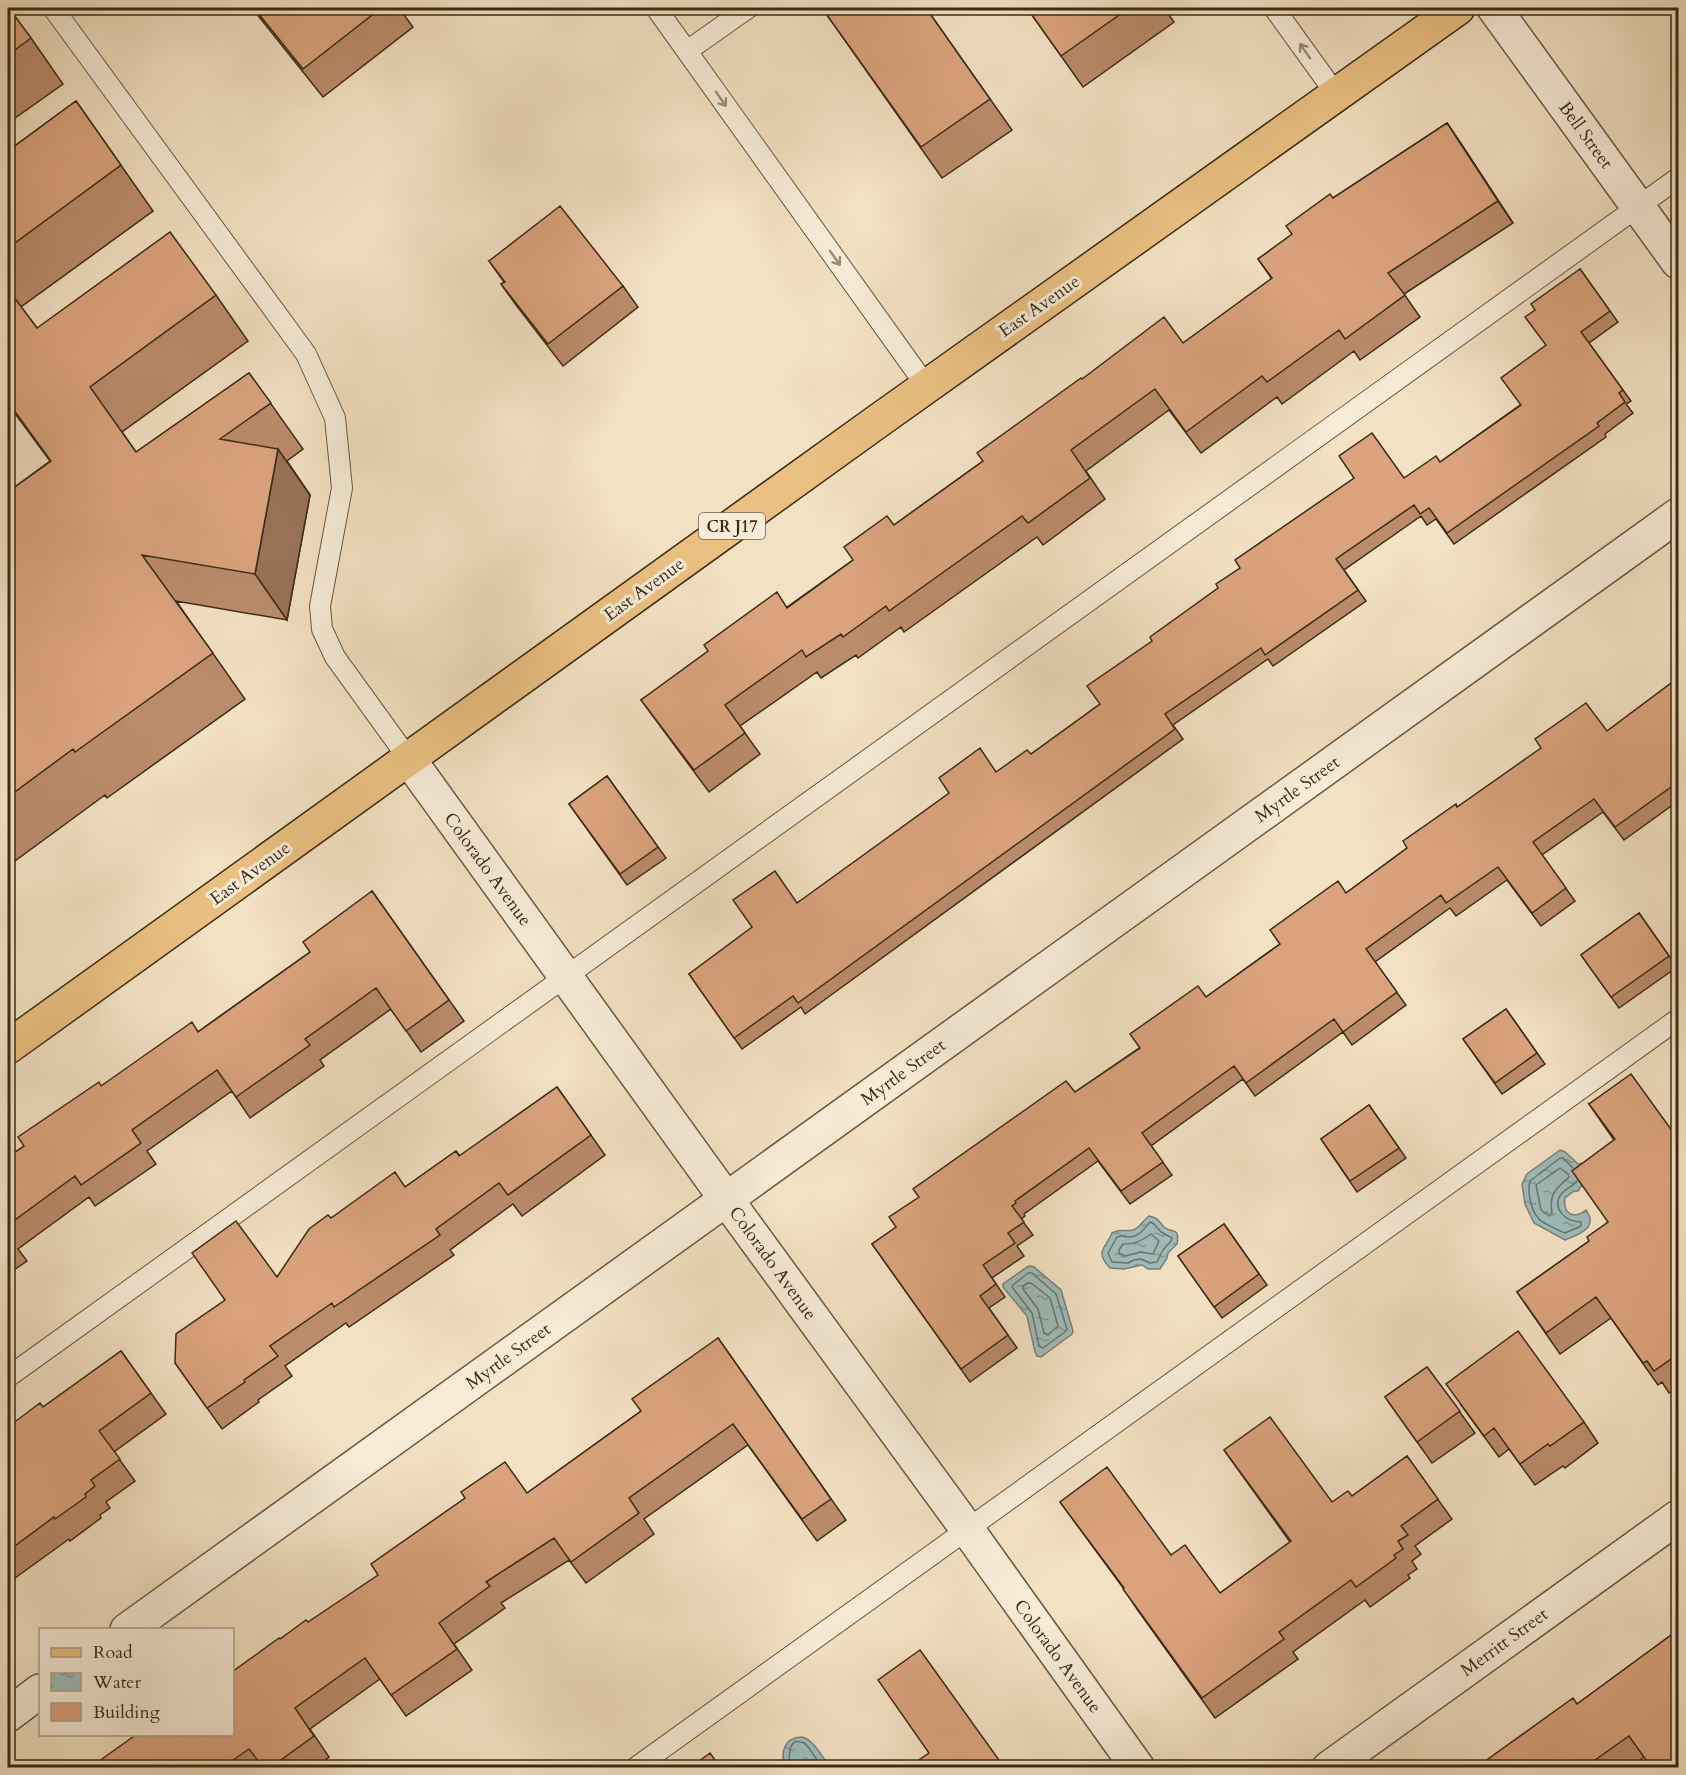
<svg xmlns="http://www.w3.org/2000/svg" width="1686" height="1775" font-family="Cardo,serif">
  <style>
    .water { fill: url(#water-ripples); stroke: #768279; stroke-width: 1.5 }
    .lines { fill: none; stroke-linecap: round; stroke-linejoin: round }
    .shore { stroke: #6c7468; stroke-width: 1.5 }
    .lane-casing { stroke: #695840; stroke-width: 22 }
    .street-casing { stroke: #695840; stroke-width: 36 }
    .primary-casing { stroke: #3b2b15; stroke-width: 36 }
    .lane { stroke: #f7ecd8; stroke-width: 20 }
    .street { stroke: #f7ecd8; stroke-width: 33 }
    .primary { stroke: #eac082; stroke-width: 33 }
    .wall { fill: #bb8c6c; stroke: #3b2b15; stroke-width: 1.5 }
    .shaded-wall { fill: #997258; stroke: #3b2b15; stroke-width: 1.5 }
    .building { fill: #daa37d; stroke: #3b2b15; stroke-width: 1.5 }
    .oneway { stroke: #998c76 }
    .labels { text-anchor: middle; stroke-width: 6; stroke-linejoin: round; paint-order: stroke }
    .shield { fill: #f7ecd8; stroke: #736550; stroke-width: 1.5 }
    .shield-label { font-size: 16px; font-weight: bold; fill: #3b2b15 }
    .street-label { font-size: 18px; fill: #3b2b15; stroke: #f7ecd8 }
  </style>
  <defs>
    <pattern id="water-ripples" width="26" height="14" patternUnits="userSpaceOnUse" patternTransform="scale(1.5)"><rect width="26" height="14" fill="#9ebcbb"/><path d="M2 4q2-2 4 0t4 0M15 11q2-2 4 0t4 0" fill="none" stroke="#829997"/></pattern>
  </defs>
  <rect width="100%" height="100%" fill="#f3e1c3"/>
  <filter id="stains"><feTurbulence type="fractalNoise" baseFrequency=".00333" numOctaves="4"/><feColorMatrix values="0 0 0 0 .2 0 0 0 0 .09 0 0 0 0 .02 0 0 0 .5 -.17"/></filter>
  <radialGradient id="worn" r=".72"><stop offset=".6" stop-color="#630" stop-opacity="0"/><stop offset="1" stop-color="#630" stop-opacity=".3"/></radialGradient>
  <path class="water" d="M1560,1150L1565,1152L1578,1164L1588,1162L1582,1185L1578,1191H1574L1565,1198C1563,1214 1573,1220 1586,1210C1599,1228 1578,1235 1565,1240L1534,1223L1525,1204L1522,1184L1527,1174Z
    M1149,1216C1159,1218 1158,1221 1164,1227C1172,1234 1180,1226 1177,1244L1168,1253L1167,1258L1160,1269H1148L1142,1265L1124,1269L1110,1268C1094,1251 1106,1248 1112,1233C1120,1228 1125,1232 1133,1230C1140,1228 1143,1220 1149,1216Z
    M1030,1266L1034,1267L1061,1290L1073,1331L1072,1334L1041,1357L1037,1356L1035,1352L1027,1316L1003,1287V1284L1027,1267Z
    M802,1737C814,1740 822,1757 830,1767H785C780,1753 784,1737 802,1737Z"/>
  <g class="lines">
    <path class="shore" d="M1560,1168L1568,1174L1569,1177C1555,1190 1549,1193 1552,1214L1549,1216L1541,1210L1536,1185Z
      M1573,1168L1563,1158H1560L1530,1181C1527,1191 1531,1211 1539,1219C1541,1222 1560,1231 1565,1233L1581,1226V1222C1566,1222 1550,1208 1562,1193C1567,1188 1573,1186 1577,1181
      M1150,1222L1154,1224L1161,1232L1172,1238L1171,1241L1163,1250L1157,1262L1150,1263L1141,1259L1134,1260L1128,1263L1112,1262L1108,1253L1117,1237C1126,1235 1118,1236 1128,1237C1139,1237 1143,1230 1150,1222Z
      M1151,1234L1159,1241L1153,1254L1141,1252L1125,1256L1119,1253V1250L1123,1244C1136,1244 1141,1241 1151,1234Z
      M1028,1273H1032L1056,1294L1067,1329L1065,1332L1043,1348L1039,1346L1032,1313L1012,1287L1013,1285Z
      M1028,1283H1031L1050,1298L1058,1326L1048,1335L1044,1333L1038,1309L1023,1289V1286Z
      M790,1768C789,1759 787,1735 804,1743C809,1746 818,1762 822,1768"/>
    <defs>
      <path id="lane" d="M53,8L306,354L335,418L342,488L320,606L322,629L335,657L408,758
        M656,8L927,387
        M1274,8L1336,94
        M687,51L748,8
        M8,1377L1678,178
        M635,1768L1678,1019"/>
      <path id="street" d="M1494,8L1678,262
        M408,758L726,1199L967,1529L1138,1768
        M127,1630L1678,515
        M8,1715L40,1691
        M1329,1768L1678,1517"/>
      <path id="primary" d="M8,1047L878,421L1458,8"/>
    </defs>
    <use href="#lane" class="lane-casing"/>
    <use href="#street" class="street-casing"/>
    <use href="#primary" class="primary-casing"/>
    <use href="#lane" class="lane"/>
    <use href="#street" class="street"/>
    <use href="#primary" class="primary"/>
  </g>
  <path class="wall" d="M8,8L31,38L63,84L8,123Z
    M252,8H399L413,27L323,97Z
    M822,8H926L1012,130L942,178Z
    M1027,8H1164L1174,22L1083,87Z
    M76,101L153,211L21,307L37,328L216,295L248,341L122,432L136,452L249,373L303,449L287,461L310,495L287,620L176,601L245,699L107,798L105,795L8,866V492L50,461L8,404V151Z
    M1447,123L1513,223L1404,294L1420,317L1360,360L1354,351L1282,404L1277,397L1201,453L1169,410L1086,471L1105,499L1043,545L1037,537L904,632L901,627L858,658L856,655L821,678L817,672L740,726L760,754L709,792L641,700L787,607L853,560L894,525L983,461L1082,379L1183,343L1272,279L1258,259L1292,235L1333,198Z
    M489,261L623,286L638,307L563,366L516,305L501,284L504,282Z
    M1580,269L1618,322L1589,343L1631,401L1626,404L1633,413L1605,434L1606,437L1454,544L1436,519L1427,525L1421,516L1344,570L1366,601L1273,666L1268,659L1173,725L1183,739L805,1014L801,1007L742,1049L689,974L797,903L1031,754L1100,704L1404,478L1440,462L1520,405L1546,346L1535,310Z
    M1678,678V801L1624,840L1603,812L1542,855L1575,901L1541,926L1507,880L1456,916L1450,908L1375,962L1406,1005L1352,1045L1343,1032L1255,1096L1243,1079L1151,1146L1172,1175L1130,1204L1098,1161L1024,1214L1025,1216L1021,1219L1033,1235L1017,1246L1024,1256L992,1278L1005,1297L989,1308L1017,1348L970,1382L872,1244L896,1228L1075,1092L1139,1048L1206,997L1280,944L1346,893L1407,848L1457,807L1607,731Z
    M607,776L666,858L627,885L569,804Z
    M372,891L464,1021L421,1052L391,1009L320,1060L324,1066L250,1118L232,1091L147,1151L156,1164L95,1206L89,1197L18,1249L27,1261L8,1274V1157L24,1146L101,1086L199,1031L310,952Z
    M1639,913L1677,967L1619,1008L1581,955Z
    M1506,1009L1545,1064L1502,1094L1463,1039Z
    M557,1087L605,1155L522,1216L513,1204L450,1250L454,1255L349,1327L346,1323L285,1366L292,1376L258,1400L259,1402L222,1429L175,1363L277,1277L331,1218L405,1187L456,1151L460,1156Z
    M1589,1104L1678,1139V1386L1669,1393L1662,1382L1658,1385L1611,1318L1560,1354L1517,1292L1589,1241L1608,1222L1614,1140Z
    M1369,1105L1406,1158L1357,1192L1321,1139Z
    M1224,1224L1267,1285L1222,1318L1178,1256Z
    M718,1338L846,1520L817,1541L748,1445L644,1519L654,1534L586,1583L569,1560L501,1603L505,1608L454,1644L472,1670L406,1716L380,1679L310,1729L329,1757L315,1767H91L232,1734L280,1639L527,1493L641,1411Z
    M121,1351L166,1414L114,1452L135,1481L106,1502L110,1508L100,1515L101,1518L70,1541L69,1539L8,1583V1427L43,1407Z
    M1427,1367L1475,1433L1432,1463L1385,1397Z
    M1461,1405L1584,1422L1598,1443L1565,1468L1563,1466L1535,1485L1509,1449L1499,1457Z
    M1224,1450L1332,1502L1352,1496L1407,1456L1452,1519L1415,1546L1421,1554L1412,1561L1417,1569L1408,1575L1410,1578L1370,1607L1365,1600L1293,1652L1298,1659L1215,1718L1137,1609L1124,1589L1060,1502L1171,1555L1220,1593L1290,1542Z
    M1678,1630L1644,1757L1630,1767H1477L1577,1704Z"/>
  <path class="shaded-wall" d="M1447,123L1462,145L1513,223L1498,201Z
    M278,449L310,495L287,620L255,574Z"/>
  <path class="building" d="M8,8H9L31,38L8,55Z
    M254,8H381L303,69Z
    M822,8H926L990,99L921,147Z
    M1027,8H1129L1061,56Z
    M76,101L121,165L8,248V151Z
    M1447,123L1498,201L1388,273L1405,295L1345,339L1339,330L1267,382L1262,376L1186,432L1155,389L1071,450L1090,478L1028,523L1022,516L889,611L886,606L843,637L841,634L806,657L802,650L725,705L745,733L694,770L641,700L708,651L704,645L777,592L787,608L853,560L844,547L887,516L894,525L983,461L977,453L1081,378L1082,379L1164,317L1183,343L1272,278L1258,259L1292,234L1286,226L1330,194L1333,198Z
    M560,206L623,286L548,344L501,284L505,282L489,261Z
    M170,232L216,295L90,387L136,452L249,373L271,403L220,439L278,449L255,574L142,555L213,653L75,752L73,749L8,797V492L51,461L8,402V289L37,328Z
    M1580,269L1610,311L1581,332L1623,390L1619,393L1625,402L1597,423L1599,426L1447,533L1429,508L1420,514L1414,505L1336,559L1358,590L1265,655L1261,648L1165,714L1175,729L798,1003L793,996L734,1038L689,974L752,927L733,900L775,871L797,903L949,793L939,778L980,748L996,772L1027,750L1031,754L1100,704L1087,686L1152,641L1150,637L1218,588L1216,584L1240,568L1235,560L1354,478L1339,456L1372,433L1404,478L1436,456L1440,462L1521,405L1501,378L1546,345L1525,317L1535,310L1531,304Z
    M1678,678V782L1615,827L1594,799L1533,842L1566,888L1532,913L1498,867L1446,903L1441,895L1366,949L1397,992L1343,1032L1334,1019L1246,1083L1234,1066L1142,1133L1163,1162L1121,1191L1089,1148L1015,1201L1016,1203L1012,1206L1024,1222L1008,1233L1015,1243L983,1265L996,1284L980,1296L1008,1335L961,1369L872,1244L896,1227L889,1217L919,1197L913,1189L1066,1081L1075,1092L1140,1048L1130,1034L1198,986L1206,997L1280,944L1270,930L1338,881L1346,893L1407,848L1403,841L1456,804L1457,807L1541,748L1535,739L1586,703L1607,731Z
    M607,776L658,847L620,874L569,804Z
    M372,891L449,1000L406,1031L376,988L305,1039L310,1045L236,1097L217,1070L132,1130L141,1143L81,1185L75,1176L8,1225V1157L24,1146L18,1137L99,1082L101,1086L192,1022L198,1032L310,952L303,942Z
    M1639,913L1669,956L1611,997L1581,955Z
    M1506,1009L1537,1053L1495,1083L1463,1039Z
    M1631,1074L1678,1139V1354L1654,1371L1647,1361L1643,1363L1596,1297L1546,1333L1517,1292L1589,1241L1587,1237L1608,1222L1572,1171L1615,1139L1589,1104Z
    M557,1087L591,1135L508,1195L499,1183L436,1229L440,1235L334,1307L332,1303L270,1346L278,1356L244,1380L245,1382L207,1408L175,1363L176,1334L225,1300L192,1253L236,1221L277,1277L309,1229L328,1215L331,1218L395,1172L405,1187L456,1151L459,1156Z
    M1369,1105L1399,1148L1350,1181L1321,1139Z
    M1224,1224L1259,1274L1214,1307L1178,1256Z
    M8,1233L12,1240L8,1243Z
    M1518,1331L1584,1422L1550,1446L1548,1444L1520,1464L1494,1428L1484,1436L1446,1384Z
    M718,1338L831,1499L802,1519L733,1424L629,1498L639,1513L571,1562L554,1538L486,1582L490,1586L439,1623L457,1649L391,1695L365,1658L295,1708L314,1736L271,1767H263L249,1749L223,1767H91L137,1734H232V1683L234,1681L232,1679V1672L279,1638L280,1639L306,1620L308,1622L378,1575L371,1564L465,1498L461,1492L505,1462L527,1493L641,1411L632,1399Z
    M121,1351L151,1393L99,1431L120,1459L91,1480L95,1486L85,1494L86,1497L55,1519L54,1517L8,1551V1427L40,1403L43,1407Z
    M1427,1367L1460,1411L1417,1442L1385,1397Z
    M1270,1417L1332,1502L1348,1491L1352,1496L1407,1456L1438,1499L1401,1526L1408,1535L1398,1541L1403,1549L1394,1555L1396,1558L1356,1587L1351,1580L1279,1632L1284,1639L1202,1698L1123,1589L1124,1588L1060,1502L1107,1467L1171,1555L1185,1545L1220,1593L1291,1541L1224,1450Z
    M1678,1630V1767H1651L1629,1736L1585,1767H1477L1573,1698L1577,1704Z
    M920,1650L1004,1767H908L929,1753L878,1680Z
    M710,1753L720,1767H691Z"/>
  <defs><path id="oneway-shaft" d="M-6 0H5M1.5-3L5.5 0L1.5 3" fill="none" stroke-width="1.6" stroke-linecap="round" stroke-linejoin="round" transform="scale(1.5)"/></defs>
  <g class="oneway">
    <use href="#oneway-shaft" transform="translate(1305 51) rotate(-125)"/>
    <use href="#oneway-shaft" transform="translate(721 99) rotate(55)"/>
    <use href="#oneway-shaft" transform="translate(835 258) rotate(55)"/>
  </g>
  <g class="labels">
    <rect class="shield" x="699" y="513" width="66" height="26" rx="4.5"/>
    <g class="shield-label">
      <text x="732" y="532">CR J17</text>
    </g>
    <g class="street-label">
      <text transform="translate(1586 135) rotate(54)" y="6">Bell Street</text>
      <text transform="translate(1039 306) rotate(-35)" y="6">East Avenue</text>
      <text transform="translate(644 589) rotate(-36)" y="6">East Avenue</text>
      <text transform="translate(1297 789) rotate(-36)" y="6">Myrtle Street</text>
      <text transform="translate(488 869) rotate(54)" y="6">Colorado Avenue</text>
      <text transform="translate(250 873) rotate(-36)" y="6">East Avenue</text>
      <text transform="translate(903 1072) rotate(-36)" y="6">Myrtle Street</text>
      <text transform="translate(773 1263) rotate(54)" y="6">Colorado Avenue</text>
      <text transform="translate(508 1356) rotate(-36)" y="6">Myrtle Street</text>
      <text transform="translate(1504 1642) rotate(-36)" y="6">Merritt Street</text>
      <text transform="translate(1058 1656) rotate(54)" y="6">Colorado Avenue</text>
    </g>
  </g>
  <rect width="1686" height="1775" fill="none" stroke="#f3e1c3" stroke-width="30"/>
  <rect x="9" y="9" width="1668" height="1757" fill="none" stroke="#3b2b15" stroke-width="3"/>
  <rect x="15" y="15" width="1656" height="1745" fill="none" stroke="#3b2b15" stroke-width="1.5"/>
  <rect x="39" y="1628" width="195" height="108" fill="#f7ecd8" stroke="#ac9f8a" stroke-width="1.5"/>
  <rect x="51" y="1648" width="30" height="9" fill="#eac082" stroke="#ac9f8a" stroke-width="1.5"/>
  <text x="93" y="1658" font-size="18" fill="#3b2b15">Road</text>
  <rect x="51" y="1673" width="30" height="18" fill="url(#water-ripples)" stroke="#ac9f8a" stroke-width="1.5"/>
  <text x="93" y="1688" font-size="18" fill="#3b2b15">Water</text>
  <rect x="51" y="1703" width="30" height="18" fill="#daa37d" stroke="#ac9f8a" stroke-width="1.5"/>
  <text x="93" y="1718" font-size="18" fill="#3b2b15">Building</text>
  <rect width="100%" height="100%" filter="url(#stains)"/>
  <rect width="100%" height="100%" fill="url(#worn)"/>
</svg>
